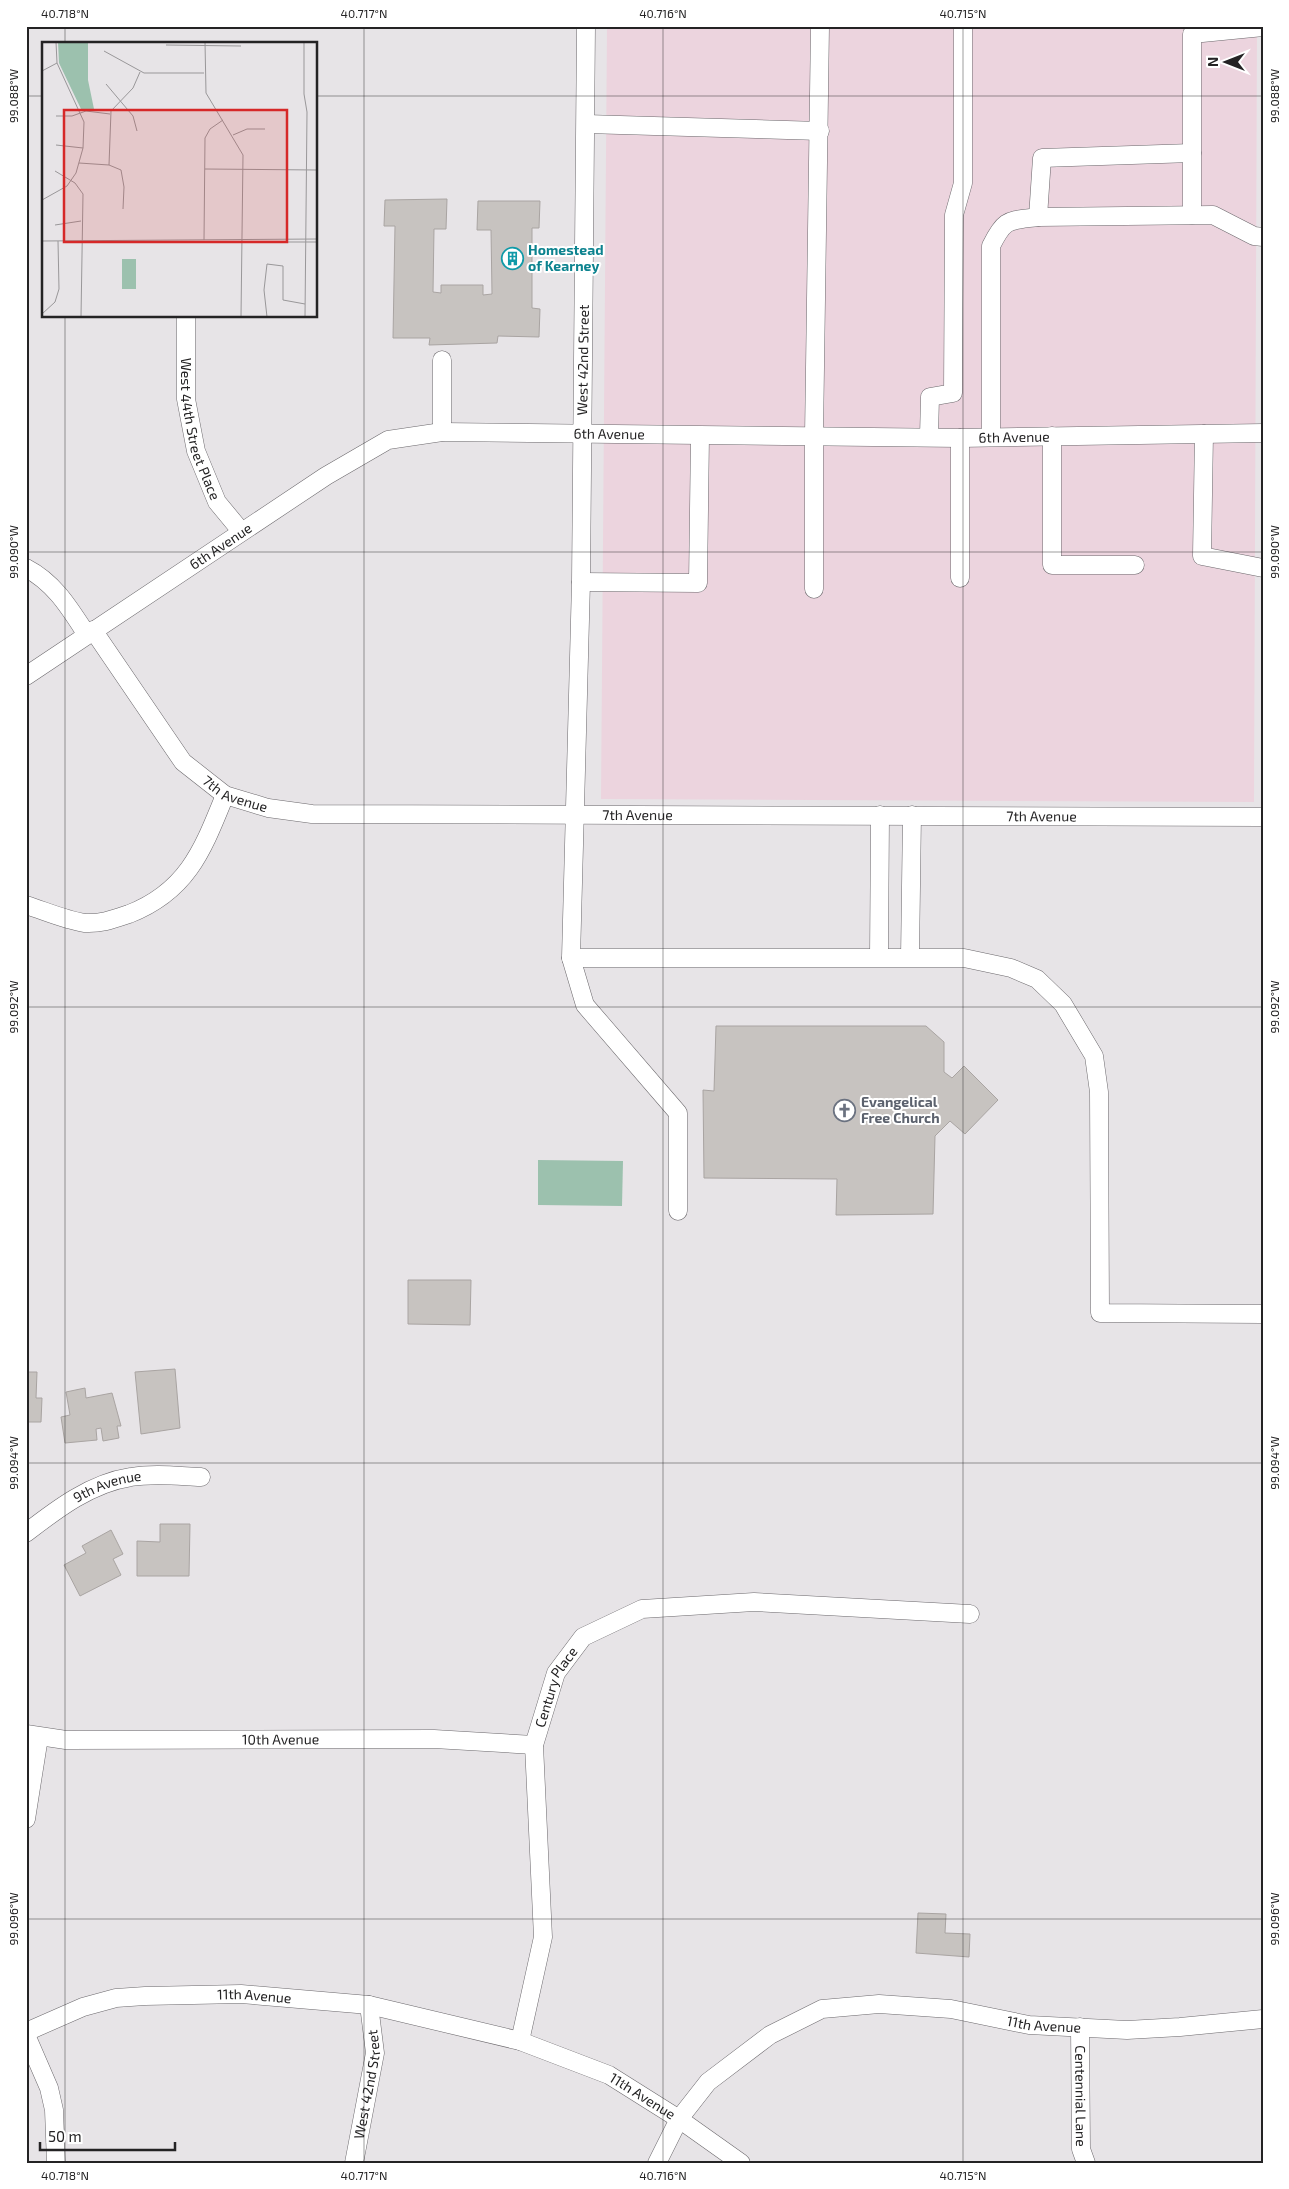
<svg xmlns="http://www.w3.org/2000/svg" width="1289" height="2189" font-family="'Exo 2',sans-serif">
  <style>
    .commercial { fill: #ecd4de }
    .green { fill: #9cc1ae }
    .building { fill: #c7c3c0; stroke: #a9a4a2 }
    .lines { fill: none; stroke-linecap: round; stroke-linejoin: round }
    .minor-casing { stroke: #6b686c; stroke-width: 19 }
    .minor { stroke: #fff; stroke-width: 18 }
    .ticks { fill: none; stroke: #242324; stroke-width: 1; stroke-opacity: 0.45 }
    .labels { text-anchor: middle; stroke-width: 4; stroke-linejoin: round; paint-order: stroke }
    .culture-label { font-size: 14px; font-weight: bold; fill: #0d838f; stroke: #fff; text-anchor: start }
    .street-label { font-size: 14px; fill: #242324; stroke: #fff }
    .worship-label { font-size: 14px; font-weight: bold; fill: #5b616d; stroke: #fff; text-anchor: start }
    .inset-road { fill: none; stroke: #999799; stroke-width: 1 }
    .view { fill: #d62828; fill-opacity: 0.15; stroke: #d62828; stroke-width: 2.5 }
    .inset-edge { fill: none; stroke: #242324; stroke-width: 2.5 }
    .neatline { fill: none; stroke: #242324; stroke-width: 2 }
    .ticks-label { font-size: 12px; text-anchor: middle; fill: #242324 }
  </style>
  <rect width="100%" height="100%" fill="#e7e4e7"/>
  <path class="commercial" d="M607,26H1257L1254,802L601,799Z"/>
  <path class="green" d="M538,1160L623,1161L622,1206L538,1205Z"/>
  <path class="building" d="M447,199L446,229H434L433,292L441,293V285H483V295L492,294L491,230H477L478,201H540L539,228H532V308L540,309L539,337L498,336L497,343L429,345L430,338H393L395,226H384L385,200Z
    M716,1026H926L944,1042V1072L952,1078L964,1066L998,1100L965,1134L950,1121L935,1136L933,1214L836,1215L837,1179L704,1178L703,1090L714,1091Z
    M408,1280H471L470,1325L408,1324Z
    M175,1369L180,1428L141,1434L135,1372Z
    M26,1372H37L36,1398H42L41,1422H26Z
    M85,1388L86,1398L112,1393L121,1426H117L119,1438L103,1441L101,1428L96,1429L97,1440L65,1443L61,1417L70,1415L66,1392Z
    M160,1524H190L189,1576H137V1541L160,1542Z
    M111,1530L123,1554L113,1559L121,1575L80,1596L64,1565L86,1553L82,1546Z
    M918,1913L946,1914L945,1933L970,1934L969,1957L916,1953Z"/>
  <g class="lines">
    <defs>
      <g id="minor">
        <path d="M586,26L581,582L571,958L585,1005L678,1113V1211"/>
        <path d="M586,124L820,131"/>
        <path d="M1192,215V34L1263,27"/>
        <path d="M1038,217L1042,158L1192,153"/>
        <path id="s1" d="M186,316V399L196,451L217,502L241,531"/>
        <path d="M442,360V432"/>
        <path d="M1204,434L1202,556L1263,568"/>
        <path d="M929,436L930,397L953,393L954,215L963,183V26"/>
        <path d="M991,436V246C1005,218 1008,221 1038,217L1213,215L1254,236L1263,237"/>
        <path d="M1052,436V565H1135"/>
        <path d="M960,438V578"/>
        <path d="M26,568C55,583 70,609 87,635"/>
        <path d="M581,582L698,583L700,436"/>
        <path d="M814,589V436L820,26"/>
        <path id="s2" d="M93,630L183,762L225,795L268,808L312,814L1263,817"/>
        <path id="s3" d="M26,676L326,476L388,440L442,432L960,438L1263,433"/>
        <path d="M26,905C45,911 65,920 85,923C101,924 114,919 129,914C188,891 203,849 225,795"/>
        <path d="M879,957L880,815"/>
        <path d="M910,957L912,815"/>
        <path d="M571,958H964L1011,968L1037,979L1063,1004L1094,1056L1099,1092L1100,1313L1263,1314"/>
        <path id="s4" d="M26,1533C57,1509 91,1483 131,1477C154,1473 178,1476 201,1477"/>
        <path id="s5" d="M26,1734L66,1740L434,1739L534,1745"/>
        <path d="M26,1819L39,1737"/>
        <path id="s6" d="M1080,2027L1081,2149L1086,2163"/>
        <path id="s7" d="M26,2032L83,2007L116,1998L145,1996L241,1994L369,2005L520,2041L609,2075L679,2119L741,2163"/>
        <path d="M26,2035L49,2088L54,2110L56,2163"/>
        <path id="s8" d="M520,2041L543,1937L534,1745L556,1673L583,1637L642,1609L754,1602L970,1614"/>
        <path id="s9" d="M354,2163L375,2053L369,2005"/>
        <path id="s10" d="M657,2163L679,2119L708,2082L770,2035L822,2009L879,2004L951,2009L1029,2025L1127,2030L1180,2027L1263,2019"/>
      </g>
    </defs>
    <use href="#minor" class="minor-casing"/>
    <use href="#minor" class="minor"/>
  </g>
  <path class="ticks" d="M65,26V44M364,26V2163M663,26V2163M963,26V2163M1262,26V2163M26,96H44M316,96H1263M65,316V2163M26,552H1263M26,1007H1263M26,1463H1263M26,1919H1263"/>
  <defs>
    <symbol id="building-ring" viewBox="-11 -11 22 22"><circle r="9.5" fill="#fff" stroke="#0f9aa8" stroke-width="1.5"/><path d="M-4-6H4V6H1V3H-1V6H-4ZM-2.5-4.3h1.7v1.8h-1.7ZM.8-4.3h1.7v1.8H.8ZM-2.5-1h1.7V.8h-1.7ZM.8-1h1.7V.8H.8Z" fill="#0f9aa8"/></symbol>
    <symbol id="church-ring" viewBox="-11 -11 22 22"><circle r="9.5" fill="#fff" stroke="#6b7280" stroke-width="1.5"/><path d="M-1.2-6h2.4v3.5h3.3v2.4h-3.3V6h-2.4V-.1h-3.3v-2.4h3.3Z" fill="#6b7280"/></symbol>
  </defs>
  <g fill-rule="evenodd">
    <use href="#building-ring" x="500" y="246" width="25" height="25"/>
    <use href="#church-ring" x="832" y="1098" width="25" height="25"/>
  </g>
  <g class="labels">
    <g class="culture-label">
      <text x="528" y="255">Homestead<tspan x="528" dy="16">of Kearney</tspan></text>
    </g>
    <g class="street-label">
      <text transform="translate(583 360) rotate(-89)" y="5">West 42nd Street</text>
      <text dy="5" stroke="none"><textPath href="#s1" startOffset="115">West 44th Street Place</textPath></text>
      <text dy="5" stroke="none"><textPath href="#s3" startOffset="654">6th Avenue</textPath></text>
      <text dy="5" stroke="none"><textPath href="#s3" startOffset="1059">6th Avenue</textPath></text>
      <text dy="5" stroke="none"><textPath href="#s3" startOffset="234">6th Avenue</textPath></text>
      <text dy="5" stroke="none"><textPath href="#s2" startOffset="222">7th Avenue</textPath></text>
      <text dy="5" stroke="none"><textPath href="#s2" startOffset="628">7th Avenue</textPath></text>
      <text dy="5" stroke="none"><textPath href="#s2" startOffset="1032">7th Avenue</textPath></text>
      <text dy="5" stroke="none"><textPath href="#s4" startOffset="95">9th Avenue</textPath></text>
      <text dy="5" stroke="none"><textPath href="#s8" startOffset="361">Century Place</textPath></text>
      <text dy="5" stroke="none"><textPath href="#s5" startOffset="255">10th Avenue</textPath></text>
      <text dy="5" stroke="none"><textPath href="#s7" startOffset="235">11th Avenue</textPath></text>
      <text dy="5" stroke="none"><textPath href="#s10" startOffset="456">11th Avenue</textPath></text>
      <text dy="5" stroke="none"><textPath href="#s9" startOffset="80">West 42nd Street</textPath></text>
      <text dy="5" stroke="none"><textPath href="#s6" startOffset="69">Centennial Lane</textPath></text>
      <text dy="5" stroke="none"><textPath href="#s7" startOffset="640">11th Avenue</textPath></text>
    </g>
    <g class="worship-label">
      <text x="861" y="1107">Evangelical<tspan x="861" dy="16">Free Church</tspan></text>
    </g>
  </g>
  <g transform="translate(42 42)">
    <rect width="275" height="275" fill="#e7e4e7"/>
    <path d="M16,0H46V38L52,67H39L17,21ZM80,217H94V247H80Z" fill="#9cc1ae"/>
    <path class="inset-road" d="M163,0L164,51L201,113L199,275M262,0V52L265,70L263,275M124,3L199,4M62,9L102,31H162M0,29L15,21M64,42L91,74L95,89M14,74H30L44,69L68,72M191,93L205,87H223M14,103L41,106M37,121L67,123L79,128L82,145L81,167M67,123L69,69L91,46L98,30M163,127L275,128M13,129L33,141L41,152L39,275M0,158L25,144L34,131L41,106L42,80L15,21L14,0M13,183L39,179M162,198L163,96L168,87L181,78M0,199L275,197M194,200H275M0,272L13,260L17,247L16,199M225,275L222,248L225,222L241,224V258L263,262"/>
    <path class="view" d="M22,68H245V200H22Z"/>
    <rect width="275" height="275" class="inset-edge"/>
  </g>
  <rect width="1289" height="2189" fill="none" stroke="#ffffff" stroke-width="55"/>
  <g transform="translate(1226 62) rotate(270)" stroke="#ffffff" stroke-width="4" paint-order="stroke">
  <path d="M0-4L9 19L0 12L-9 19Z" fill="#242324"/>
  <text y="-8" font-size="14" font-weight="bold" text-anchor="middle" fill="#242324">N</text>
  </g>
  <path d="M40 2142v8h135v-8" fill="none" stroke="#242324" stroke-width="2.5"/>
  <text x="48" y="2142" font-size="15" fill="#242324" stroke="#ffffff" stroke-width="4" paint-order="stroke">50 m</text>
  <rect x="28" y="28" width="1234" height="2134" class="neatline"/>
  <g class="ticks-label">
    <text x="65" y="18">40.718°N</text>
    <text x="364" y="18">40.717°N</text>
    <text x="663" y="18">40.716°N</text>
    <text x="963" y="18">40.715°N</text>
    <text transform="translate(1275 96) rotate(-90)" y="4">99.088°W</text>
    <text transform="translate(14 96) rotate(-90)" y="4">99.088°W</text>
    <text transform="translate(1275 552) rotate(-90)" y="4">99.090°W</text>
    <text transform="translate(14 552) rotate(-90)" y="4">99.090°W</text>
    <text transform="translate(1275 1007) rotate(-90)" y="4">99.092°W</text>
    <text transform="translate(14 1007) rotate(-90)" y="4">99.092°W</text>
    <text transform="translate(14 1463) rotate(-90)" y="4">99.094°W</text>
    <text transform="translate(1275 1463) rotate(-90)" y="4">99.094°W</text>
    <text transform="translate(14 1919) rotate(-90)" y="4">99.096°W</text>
    <text transform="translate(1275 1919) rotate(-90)" y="4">99.096°W</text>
    <text x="65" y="2180">40.718°N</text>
    <text x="364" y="2180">40.717°N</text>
    <text x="663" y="2180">40.716°N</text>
    <text x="963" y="2180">40.715°N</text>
  </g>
</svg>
